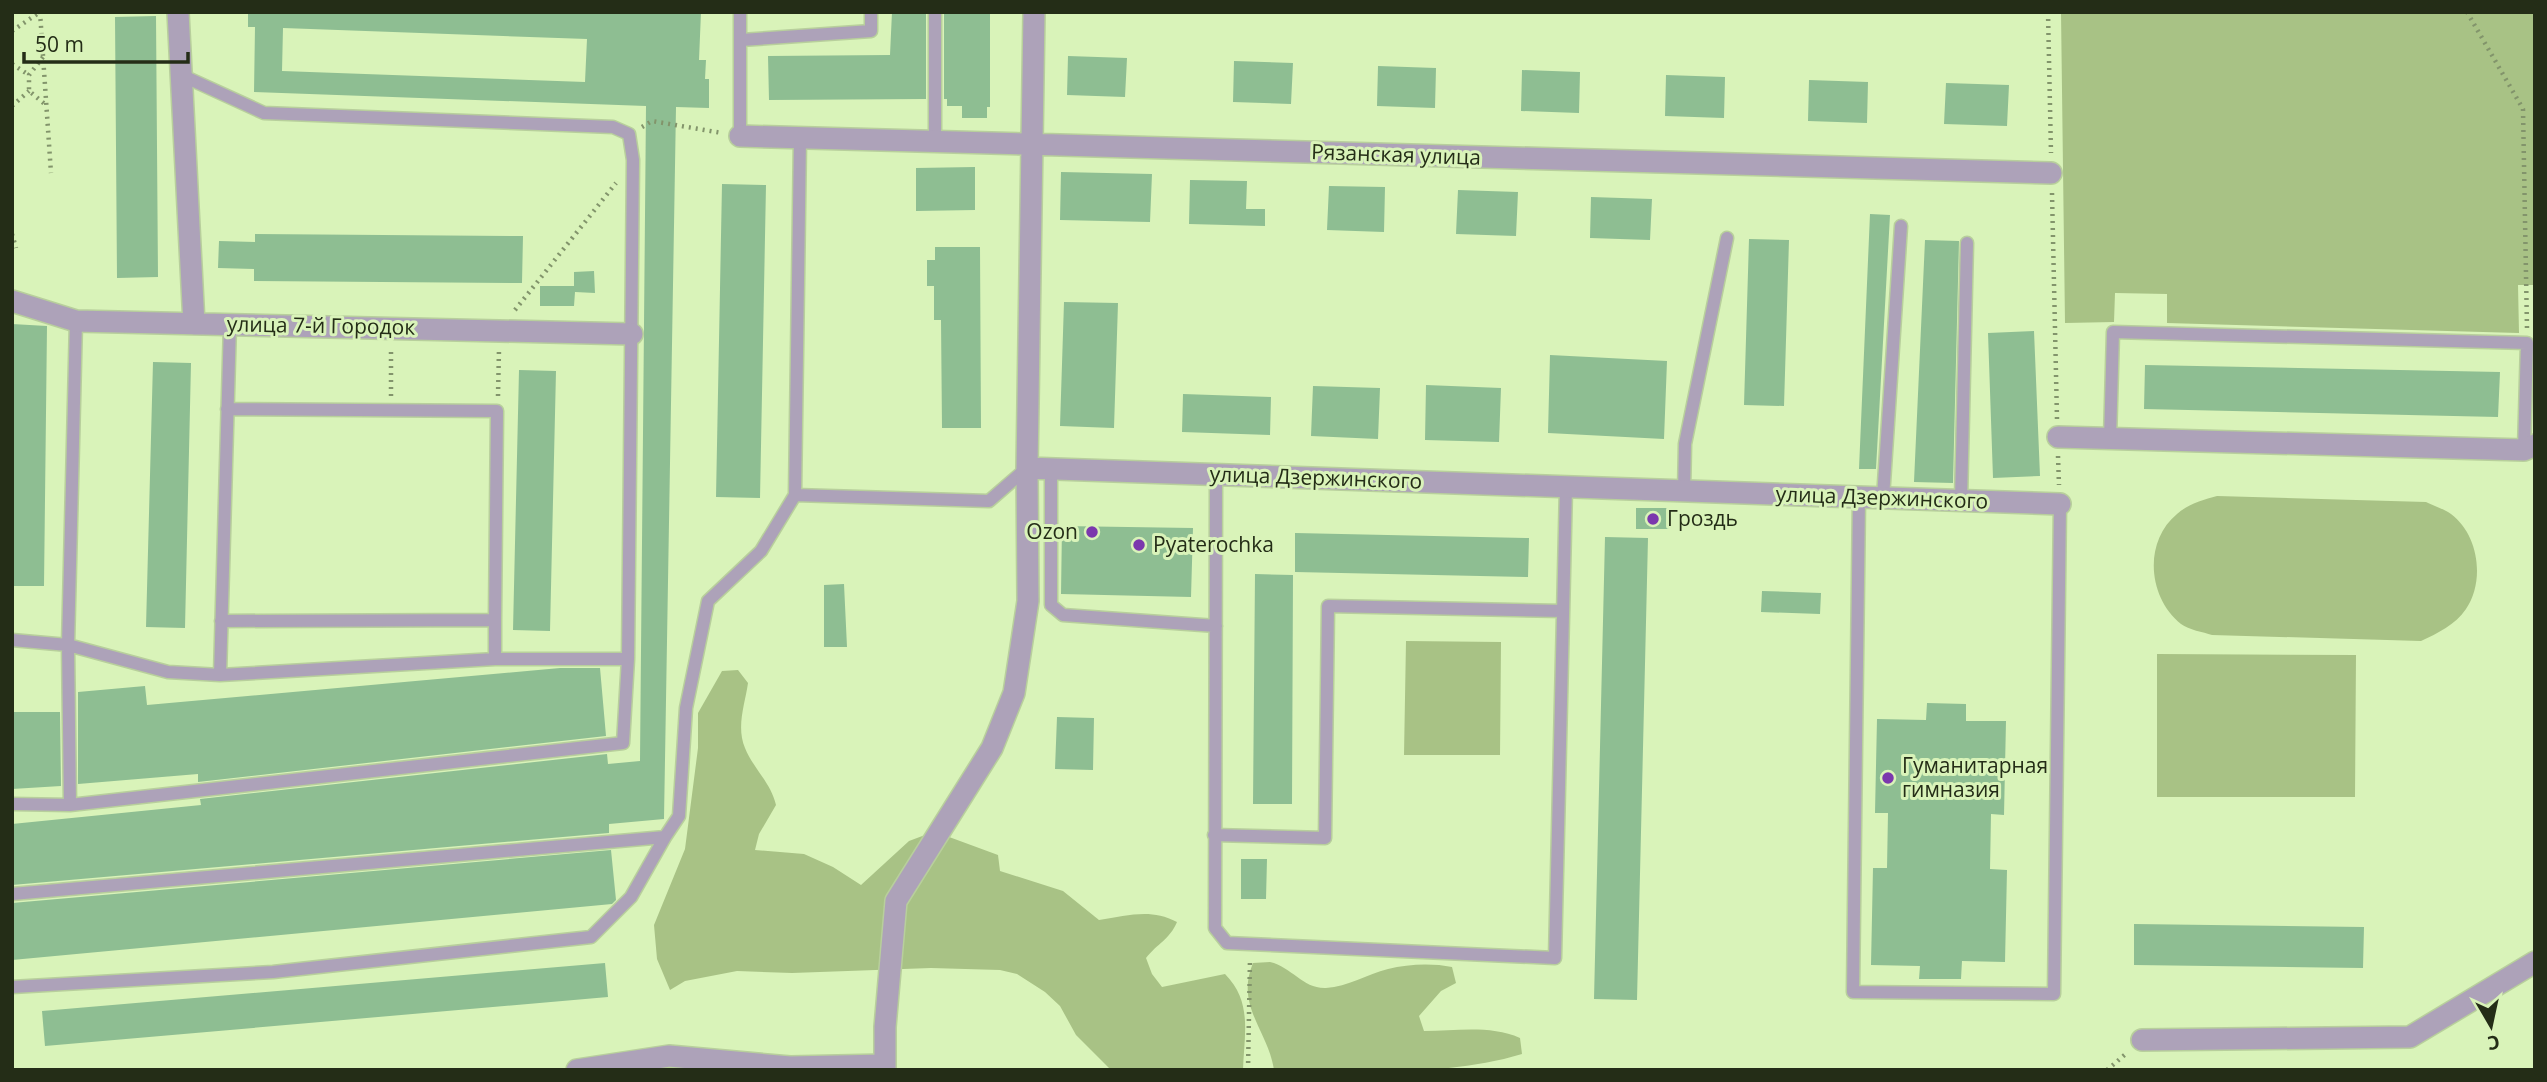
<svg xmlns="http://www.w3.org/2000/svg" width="2547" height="1082" font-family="'Open Sans',sans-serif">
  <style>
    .green { fill: #a8c285 }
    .building { fill: #8ebe92; fill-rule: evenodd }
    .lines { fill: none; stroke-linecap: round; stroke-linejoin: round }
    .lane-casing { stroke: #b8cf9c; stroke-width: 15 }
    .street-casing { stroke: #b8cf9c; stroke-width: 24 }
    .path { stroke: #82946b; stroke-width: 4.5; stroke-dasharray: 2 5; stroke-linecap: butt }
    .lane { stroke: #ada2b9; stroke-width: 12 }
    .street { stroke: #ada2b9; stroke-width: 21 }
    .poi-dot { fill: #7b38ad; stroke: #d9f3b9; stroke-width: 2.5 }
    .labels { text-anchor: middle; stroke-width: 6; stroke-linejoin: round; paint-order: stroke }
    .street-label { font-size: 21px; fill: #242d17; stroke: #d9f3b9 }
    .poi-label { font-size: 21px; fill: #242d17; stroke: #d9f3b9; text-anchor: start }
  </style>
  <rect width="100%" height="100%" fill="#d9f3b9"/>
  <path class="green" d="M2061,12H2535V285H2518L2519,333L2167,323V294L2115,293L2114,322L2065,323Z
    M2217,496L2426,502C2434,506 2444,509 2451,514C2479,535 2485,581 2466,609C2455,625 2438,633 2421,641L2212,635C2203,632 2189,630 2181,624C2148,598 2143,542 2177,514C2188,504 2203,500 2217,496Z
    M1406,641L1501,642L1500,755H1404Z
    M2157,654L2356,655L2355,797H2157Z
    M738,670L748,683C745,704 736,727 745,748C753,768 771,783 776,805L759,834L755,850L804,854L833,867L861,885L909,841L925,835L941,834L998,855L1000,871L1063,891L1099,920C1128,916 1150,908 1177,922C1170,939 1157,944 1146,958L1152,974L1162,987L1225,974C1253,1002 1244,1035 1243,1070H1111L1076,1035L1060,1006L1045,992L1017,974L1000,970L931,968L792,973L737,971L685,981L670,990L657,959L654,925L685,849L698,748V713L722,671Z
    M1270,962C1292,967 1303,989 1326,988C1348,987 1367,974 1388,969C1408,964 1432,963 1452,967L1456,983L1441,991L1419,1016L1424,1031C1457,1031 1490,1025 1520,1038L1522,1054C1442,1078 1356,1070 1274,1070C1268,1030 1235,1006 1253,963Z"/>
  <path class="building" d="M248,12H701L699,60H706L705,79H709V108L676,107L664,819L609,824V833L12,885V824L201,805L200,799L607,754L608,764L640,761L646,106L254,92L255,27H248ZM283,28L587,39L585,82L282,71Z
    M892,12H926V99L769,100L768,56L890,55Z
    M944,12H990V107H987V118H962V106H947V99H944Z
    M156,16L158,277L117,278L115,17Z
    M1068,56L1127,58L1125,97L1067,95Z
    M1234,61L1293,63L1291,104L1233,102Z
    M1378,66L1436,68L1435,108L1377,106Z
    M1522,70L1580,72L1579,113L1521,111Z
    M1666,75L1725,77L1724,118L1665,116Z
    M1809,80L1868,82L1867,123L1808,121Z
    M1946,83L2009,85L2007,126L1944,124Z
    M975,167V210L916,211V168Z
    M1061,172L1152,174L1150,222L1060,220Z
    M1190,180L1247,181L1246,209H1265V226L1189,224Z
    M722,184L766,185L760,498L716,497Z
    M1329,186L1385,187L1384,232L1327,230Z
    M1458,190L1518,192L1516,236L1456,234Z
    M1591,197L1652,199L1650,240L1590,238Z
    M1870,214L1890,215L1876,469H1859Z
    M255,234L523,236L522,283L254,281V269L218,268L219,241L255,242Z
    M1749,239L1789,240L1784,406L1744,405Z
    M1925,240L1959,241L1953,483L1914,482Z
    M935,247H980L981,428H942L941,320H934V286H927V260H935Z
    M594,271L595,293L575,292L574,306H540V286H574V272Z
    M1064,302L1118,303L1114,428L1060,426Z
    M12,324L47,326L44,586H12Z
    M2034,331L2040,476L1993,478L1988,333Z
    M1550,355L1667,361L1664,439L1548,433Z
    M153,362L191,363L185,628L146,627Z
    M2145,365L2500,372L2498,417L2144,409Z
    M519,370L556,371L550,631L513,630Z
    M1426,385L1501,388L1499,442L1425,440Z
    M1313,386L1380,388L1378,439L1311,436Z
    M1183,394L1271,397L1270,435L1182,432Z
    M1636,508H1670L1669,529H1636Z
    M1062,526L1193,528L1191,597L1061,594Z
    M1295,533L1529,538L1528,577L1295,572Z
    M1605,537L1648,538L1637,1000L1594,999Z
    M1255,574L1293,575L1292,804H1253Z
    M844,584L847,647H824V585Z
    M1762,591L1821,593L1820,614L1761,612Z
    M560,668H600L606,736L198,782V774L78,784V692L145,686L147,705Z
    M1927,703L1966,704V721H2006L2004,815L1991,814L1990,869L2007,870L2005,962L1962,961L1961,979H1919L1920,966L1871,965L1873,868H1887L1888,813H1875L1877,719L1926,720Z
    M12,712H60L61,786L12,789Z
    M1057,717L1094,718L1093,770L1055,769Z
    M611,850L616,900L612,904L12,960V903Z
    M1241,859H1267L1266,899H1241Z
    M2134,924L2364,927L2363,968L2134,965Z
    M605,963L608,997L45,1046L42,1011Z"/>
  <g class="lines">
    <defs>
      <path id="lane" d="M935,12V142
        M741,40L871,31V12
        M181,75L264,113L613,127L629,134L633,160L628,659H495V620
        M740,136V12
        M2110,439L2113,332L2527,343L2524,450
        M1051,469V605L1063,615L1216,626
        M1216,475L1215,928L1227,943L1555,958L1566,487
        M1684,492L1685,444L1727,238
        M795,495L800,138
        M1859,497L1853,992L2054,994L2060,504
        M1883,498L1901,226
        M1961,500L1967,243
        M221,621L495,620L497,411L227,409
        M12,640L68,645L168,672L220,675L230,324
        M220,675L495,659
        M12,804L70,805L623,743L628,659
        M70,805L68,645L76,321
        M1214,835L1325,838L1328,606L1563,611
        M12,894L665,837L679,816L686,708L708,601L761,551L795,495L989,501L1027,468
        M12,987L273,972L591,937L631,897L665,837"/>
      <path id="street" d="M178,12L194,324
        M1034,12L1027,468L2060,504
        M740,136L2051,173
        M12,301L76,321L632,334
        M2058,437L2524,450L2535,445
        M2142,1040L2410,1037L2535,962
        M577,1070L669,1056L790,1067L885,1065
        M885,1070V1027L896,901L992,748L1014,693L1028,601L1027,468"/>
    </defs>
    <use href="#lane" class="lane-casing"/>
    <use href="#street" class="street-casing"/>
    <path class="path" d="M40,12L51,173
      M2048,12L2051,153
      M2467,12L2523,109L2527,329
      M12,31L40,12
      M43,57L29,75V91L46,105
      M12,64L29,75
      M12,106L29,91
      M642,127L652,121L722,133
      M2052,193L2057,419
      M12,234L16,248
      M515,310L616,183
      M391,396V348
      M498,396L499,349
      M2058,456L2059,485
      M1248,1070L1250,959
      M2107,1070L2128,1052"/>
    <use href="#lane" class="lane"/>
    <use href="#street" class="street"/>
  </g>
  <g class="poi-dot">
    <circle cx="1653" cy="519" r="7"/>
    <circle cx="1092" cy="532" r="7"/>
    <circle cx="1139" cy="545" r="7"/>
    <circle cx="1888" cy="778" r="7"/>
  </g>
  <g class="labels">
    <g class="street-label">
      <text transform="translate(1396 155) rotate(2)" y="7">Рязанская улица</text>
      <text transform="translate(321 326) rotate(1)" y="7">улица 7-й Городок</text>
      <text transform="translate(1316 478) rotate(2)" y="7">улица Дзержинского</text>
      <text transform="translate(1882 498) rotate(2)" y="7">улица Дзержинского</text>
    </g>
    <g class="poi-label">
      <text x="1667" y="526">Гроздь</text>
      <text x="1078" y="539" text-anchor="end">Ozon</text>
      <text x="1153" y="552">Pyaterochka</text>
      <text x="1902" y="773">Гуманитарная<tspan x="1902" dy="24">гимназия</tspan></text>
    </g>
  </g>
  <rect width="2547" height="1082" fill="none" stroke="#242d17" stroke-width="28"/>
  <g transform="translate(2491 1026) rotate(171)" stroke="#d9f3b9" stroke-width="5" paint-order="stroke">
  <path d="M0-5L12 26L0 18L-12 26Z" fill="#242d17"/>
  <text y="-10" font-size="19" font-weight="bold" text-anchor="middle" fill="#242d17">С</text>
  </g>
  <path d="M24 52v10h164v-10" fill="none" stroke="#242d17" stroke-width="3.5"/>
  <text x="35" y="52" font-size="21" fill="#242d17" stroke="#d9f3b9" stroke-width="5" paint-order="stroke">50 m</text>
</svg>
